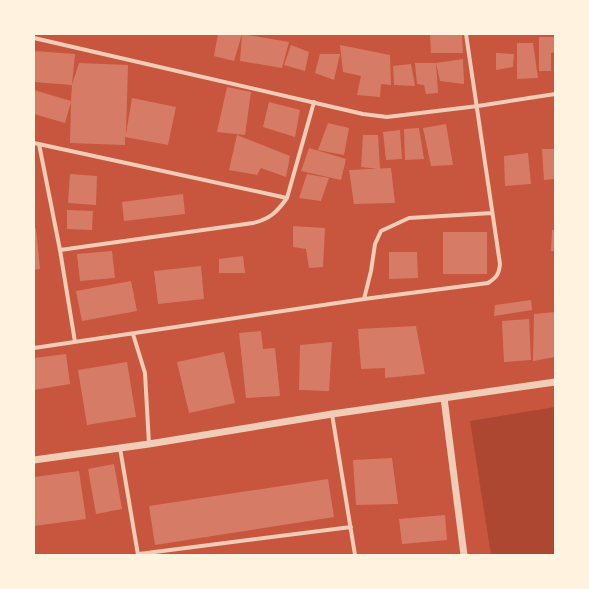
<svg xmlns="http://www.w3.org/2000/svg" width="589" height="589" font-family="Helvetica,sans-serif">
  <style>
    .green { fill: #ae4732 }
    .building { fill: #d67c66 }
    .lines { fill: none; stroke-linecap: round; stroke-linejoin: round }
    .minor { stroke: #f1ccb7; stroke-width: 4 }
    .tertiary { stroke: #f1ccb7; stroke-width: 7 }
  </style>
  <rect width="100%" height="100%" fill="#c8553d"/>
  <path class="green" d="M555,407V555H491L470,421Z"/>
  <path class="building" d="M218,34H242L234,61L214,56Z
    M242,34L289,42L282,68L240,61Z
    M430,34H462L463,53H431Z
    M539,37H555V52L551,53V71H539Z
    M517,43H533L538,78L517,79Z
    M291,45L309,52L305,71L284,65Z
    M340,45L390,55L391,85L381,84L380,97L357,95L361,76L343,72Z
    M34,51L75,54L72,85L34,82Z
    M496,53L514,54L513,67L496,70Z
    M320,54H340L334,80L315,73Z
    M463,59L464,84L440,81L436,63L438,93L426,94L424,85L417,84L415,63H436Z
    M79,63L128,65L126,134L132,98L176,107L168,145L125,137V145L70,143L71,102L65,123L34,114V90L71,101L72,85Z
    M411,64L415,86L394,85L393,66Z
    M227,87L251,92L245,135L217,132Z
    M269,102L300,110L295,137L263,127Z
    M328,123L349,128L344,155L318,150Z
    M446,124L453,165L431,166L423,128Z
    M419,128L424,159L405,160L404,129Z
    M400,130L402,159L386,160L383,132Z
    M237,135L290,156L286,177L261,168L257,175L229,170Z
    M363,135H378L380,169L361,167Z
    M309,148L346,159L341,180L301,171Z
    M542,149H555V179L544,180Z
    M528,153L531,184L505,186L504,156Z
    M391,168L395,203L354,204L349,170Z
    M70,174L97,176L96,205L68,203Z
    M307,174L329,178L321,201L299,198Z
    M183,194L185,214L124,221L122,202Z
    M67,210L93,211L92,230L67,229Z
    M293,226L325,228L323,267L309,268L306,249L293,247Z
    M36,228L40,269L34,270V229Z
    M552,230H555V251H551Z
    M443,232H487V274H443Z
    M112,251L115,278L80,281L77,254Z
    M389,252H417L418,278L389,279Z
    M243,256L245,273H219V259Z
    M201,266L204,299L158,304L154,271Z
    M131,281L137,311L82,321L76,291Z
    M531,300L532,310L494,316L495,305Z
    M555,312V357L533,361L534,314Z
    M529,319L531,360L504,362L502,321Z
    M416,326L425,374L385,378V368L361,369L358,329Z
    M261,331L263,349L275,348L280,396L246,398L239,333Z
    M332,342L329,391L299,390L300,345Z
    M224,352L235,403L189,413L177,362Z
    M66,354L70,384L34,390V358Z
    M127,362L136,417L87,425L78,370Z
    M392,458L398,504L356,505L353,460Z
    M114,464L122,509L96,514L88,469Z
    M79,471L86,519L34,526V477Z
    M328,479L334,517L155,545L149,506Z
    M445,515L447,540L402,544L399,519Z"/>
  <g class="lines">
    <path class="minor" d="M34,38L363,114L387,117L478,106L555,94
      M34,143L287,198
      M39,144L60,250L75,342
      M60,250L253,223C270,219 277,212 287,198L314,102
      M364,299L371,271L375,244L381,231L409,218L492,213
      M133,334L145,373L149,444
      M34,348L364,299L488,283C497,277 499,274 500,264L466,34
      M332,414L355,555
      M120,448L138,555
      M139,554L351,527"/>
    <path class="tertiary" d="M444,398L464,555
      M34,460L149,444L332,414L555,382"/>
  </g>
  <rect width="589" height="589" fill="none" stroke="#fff3e0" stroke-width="70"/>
</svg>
